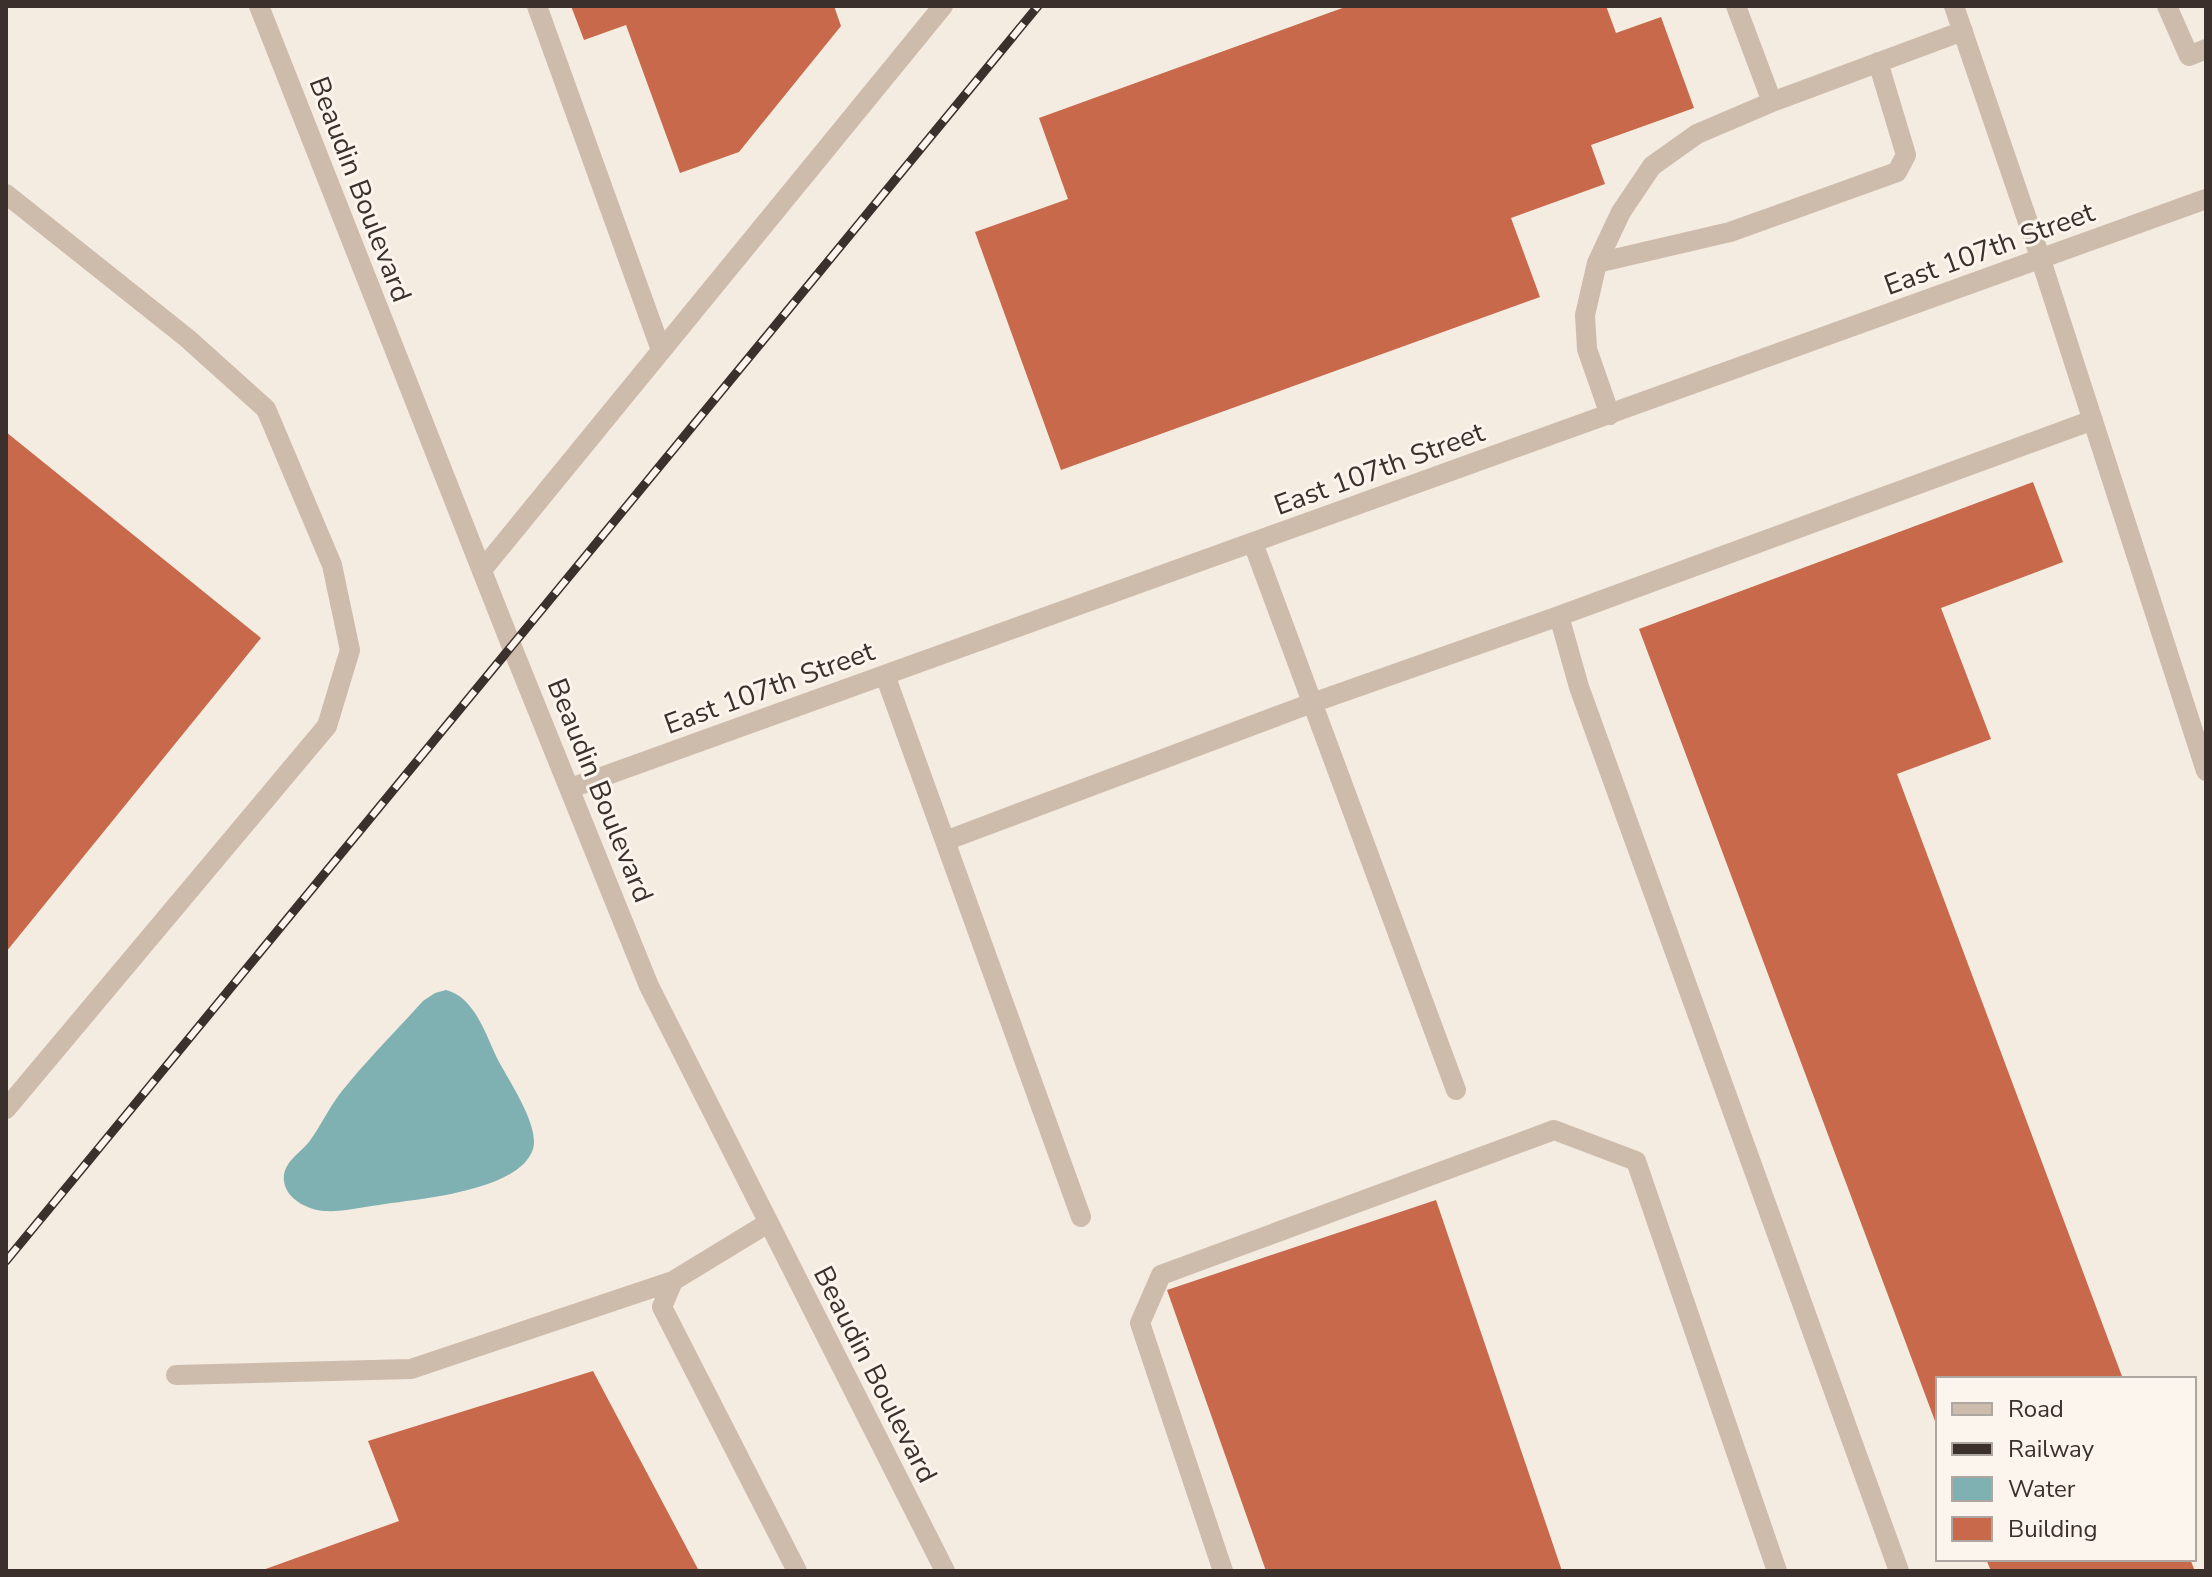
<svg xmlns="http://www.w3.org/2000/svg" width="2212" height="1577" font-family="'Nunito Sans',sans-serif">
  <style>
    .water { fill: #7fb0b2 }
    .building { fill: #c8694b }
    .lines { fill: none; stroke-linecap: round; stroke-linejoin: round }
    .service { stroke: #cdbbac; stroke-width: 20 }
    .minor { stroke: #cdbbac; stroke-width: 20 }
    .rail-casing { stroke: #3b302b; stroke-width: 9 }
    .rail { stroke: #fbf5ee; stroke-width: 6; stroke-dasharray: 18; stroke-linecap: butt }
    .labels { text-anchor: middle; stroke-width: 6; stroke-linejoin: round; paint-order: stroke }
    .street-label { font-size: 28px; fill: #3b302b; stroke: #fbf5ee }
  </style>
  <rect width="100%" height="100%" fill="#f4ebe1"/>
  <path class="water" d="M446,990C475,997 486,1036 498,1060C509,1081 540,1126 533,1149C519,1192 417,1199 379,1205C362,1207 342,1212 325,1211C308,1210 286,1199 284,1181C282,1163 299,1154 309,1142C321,1126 329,1107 342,1091C367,1060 396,1031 423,1001L435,993Z"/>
  <path class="building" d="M571,6H834L841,26L739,152L680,173L626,25L584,40Z
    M1348,6H1606L1616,33L1661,17L1694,108L1591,145L1605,184L1511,218L1540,297L1061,470L975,232L1068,199L1039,118Z
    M6,432L261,638L6,952Z
    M2033,482L2063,562L1941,608L1991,739L1897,774L2123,1379H1938V1429L1639,629Z
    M1436,1200L1562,1571H1266L1167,1290Z
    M593,1371L699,1571H260L399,1521L368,1441Z
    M1986,1559H2190L2195,1571H1991Z"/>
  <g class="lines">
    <path class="service" d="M537,6L661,350
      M1736,6L1772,102L1963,31
      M2167,6L2189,56L2206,49
      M6,194L187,338L266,409L332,565L350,650L327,726L6,1109
      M2041,260L2206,771
      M1597,263L1730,232L1897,172L1906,155L1878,62
      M1610,415L1587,349L1585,315L1597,263L1621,212L1652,166L1697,134L1772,102
      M1253,543L1456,1090
      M482,570L943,6
      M885,675L1081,1217
      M945,841L1312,703L1559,616
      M673,1281L662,1307L797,1571
      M176,1375L411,1369L673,1281L768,1223
      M1223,1571L1140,1323L1161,1275L1554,1130L1636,1161L1777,1571
      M1899,1571L1579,687L1559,616L2093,420"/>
    <path class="minor" d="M259,6L512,647L649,986L945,1571
      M1954,6L2041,260
      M571,788L2206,199"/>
    <defs>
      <path id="rail" d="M6,1261L1038,6"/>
    </defs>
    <use href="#rail" class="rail-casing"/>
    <use href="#rail" class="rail"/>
  </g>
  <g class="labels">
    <g class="street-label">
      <text transform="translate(361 189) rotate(69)" y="10">Beaudin Boulevard</text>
      <text transform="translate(1989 248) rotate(-20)" y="10">East 107th Street</text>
      <text transform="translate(1379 468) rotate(-20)" y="10">East 107th Street</text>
      <text transform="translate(769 687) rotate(-20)" y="10">East 107th Street</text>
      <text transform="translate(601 790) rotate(68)" y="10">Beaudin Boulevard</text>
      <text transform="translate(876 1374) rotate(63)" y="10">Beaudin Boulevard</text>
    </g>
  </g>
  <rect width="2212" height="1577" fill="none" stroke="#3b302b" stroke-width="16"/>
  <rect x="1936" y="1377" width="260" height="184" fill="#fbf5ee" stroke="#aea6a0" stroke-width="2"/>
  <rect x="1952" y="1403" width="40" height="12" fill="#cdbbac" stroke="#aea6a0" stroke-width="2"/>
  <text x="2008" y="1417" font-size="24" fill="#3b302b">Road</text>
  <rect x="1952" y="1443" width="40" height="12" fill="#3b302b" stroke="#aea6a0" stroke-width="2"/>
  <text x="2008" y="1457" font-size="24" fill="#3b302b">Railway</text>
  <rect x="1952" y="1477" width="40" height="24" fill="#7fb0b2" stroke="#aea6a0" stroke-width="2"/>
  <text x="2008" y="1497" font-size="24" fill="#3b302b">Water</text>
  <rect x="1952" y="1517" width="40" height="24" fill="#c8694b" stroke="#aea6a0" stroke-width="2"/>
  <text x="2008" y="1537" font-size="24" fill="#3b302b">Building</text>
</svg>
